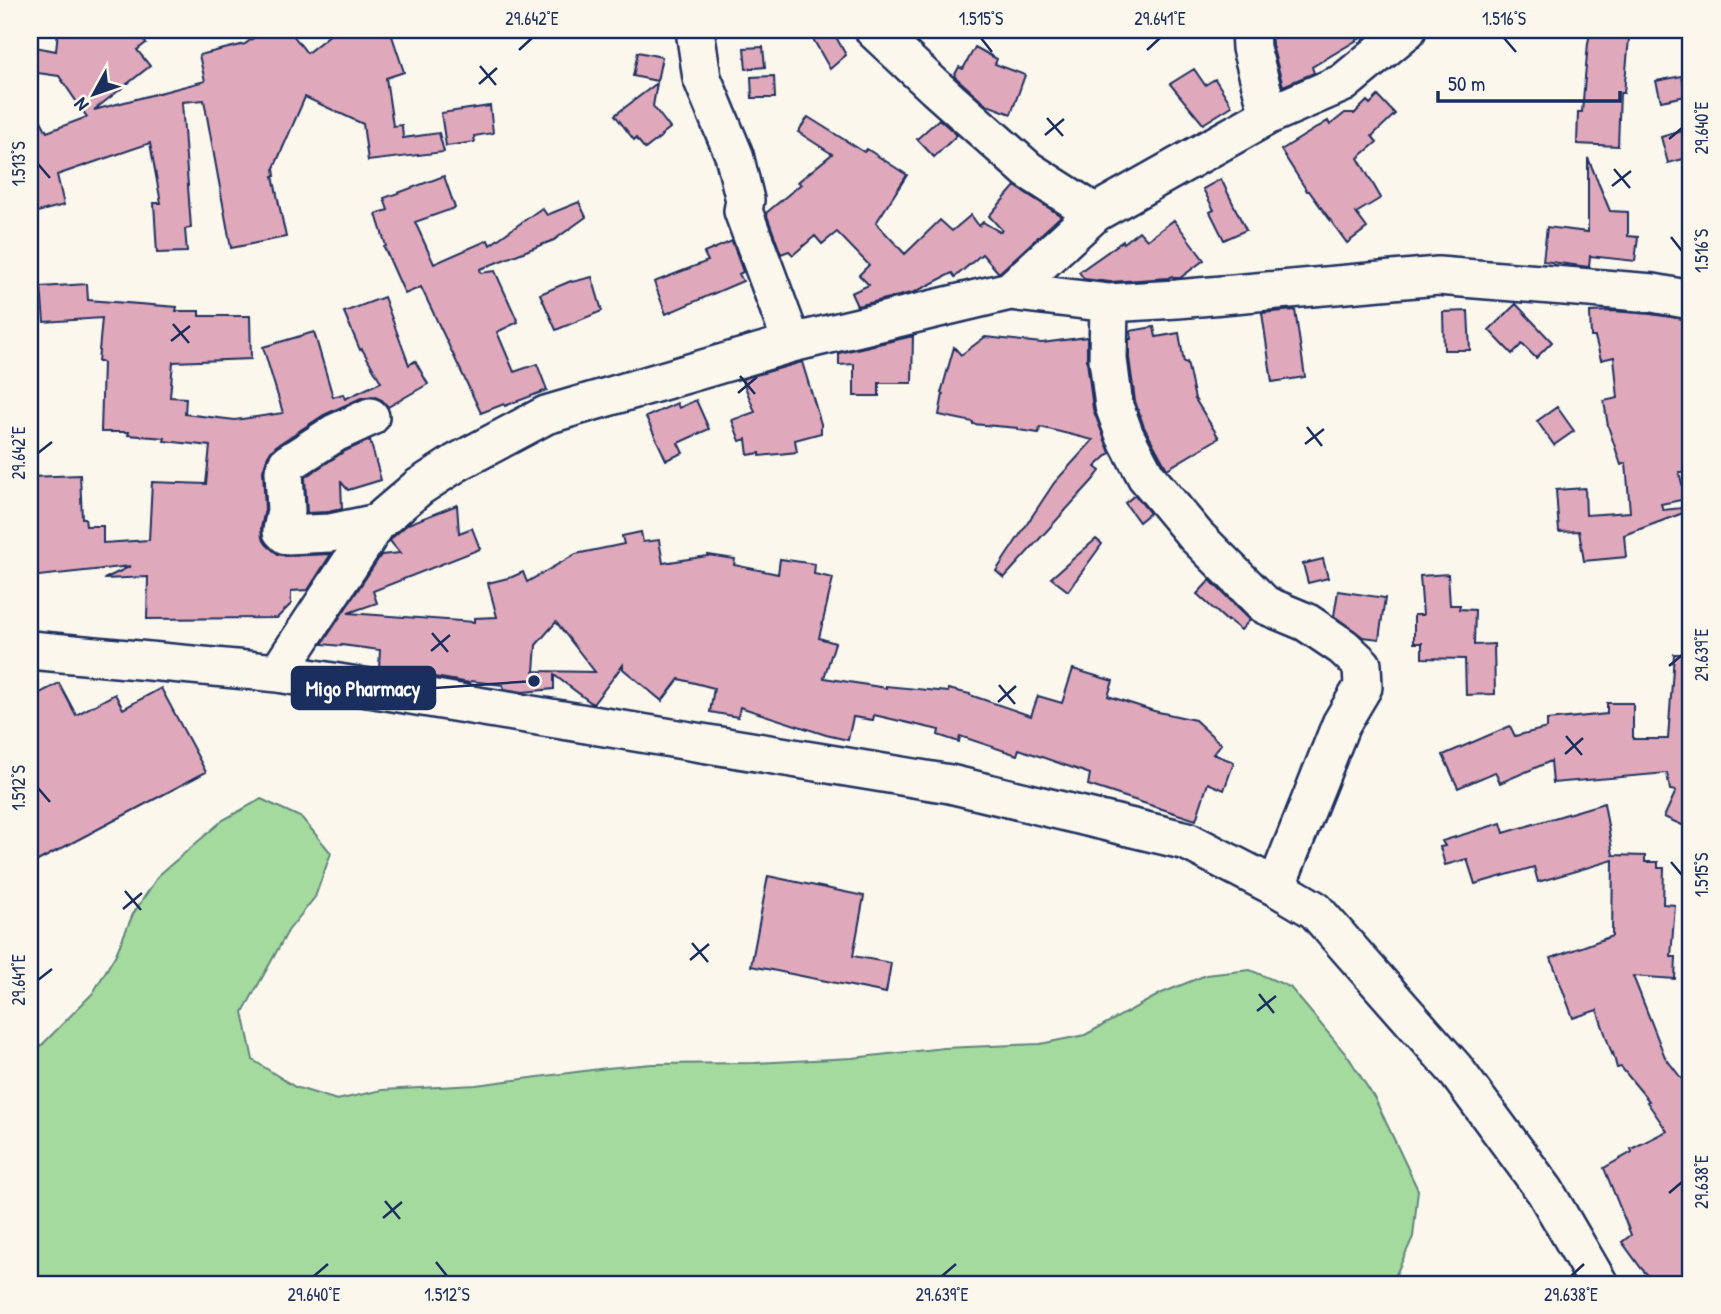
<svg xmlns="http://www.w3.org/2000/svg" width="1721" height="1314" font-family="'Patrick Hand',sans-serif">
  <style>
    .green { fill: #a4da9e; stroke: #60847e; stroke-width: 2 }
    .building { fill: #e0a8bb; stroke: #1b2f5e; stroke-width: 2; fill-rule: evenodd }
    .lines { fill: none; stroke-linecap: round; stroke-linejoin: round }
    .minor-casing { stroke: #1b2f5e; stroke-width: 42 }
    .minor { stroke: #fbf7ec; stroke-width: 37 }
    .ticks { fill: none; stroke: #1b2f5e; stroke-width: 2.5 }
    .leader { fill: none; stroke: #1b2f5e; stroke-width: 2.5 }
    .callout-dot { fill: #1b2f5e; stroke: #fbf7ec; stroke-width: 2.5 }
    .callout { fill: #1b2f5e; stroke: #1b2f5e; stroke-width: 2.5 }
    .callout-label { font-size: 21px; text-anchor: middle; font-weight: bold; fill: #fff }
    .neatline { fill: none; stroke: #1b2f5e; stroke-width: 2.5 }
    .ticks-label { font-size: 18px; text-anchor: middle; fill: #1b2f5e }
  </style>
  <rect width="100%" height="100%" fill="#fbf7ec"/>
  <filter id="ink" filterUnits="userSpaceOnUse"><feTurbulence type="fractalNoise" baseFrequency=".0143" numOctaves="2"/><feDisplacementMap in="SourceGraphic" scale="14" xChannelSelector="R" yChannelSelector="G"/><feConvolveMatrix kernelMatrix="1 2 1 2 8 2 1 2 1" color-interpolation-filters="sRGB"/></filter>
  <g filter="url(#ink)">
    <path class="green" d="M261,799L302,818L331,853L315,897L288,931L243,1012L253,1060L295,1087L337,1100L382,1090L476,1085L607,1068L652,1064L755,1063L852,1058L944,1048L1040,1044L1085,1035L1162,993L1206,975L1250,970L1290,987L1349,1058L1375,1099L1418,1190L1413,1237L1394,1279L1389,1284H30V1057L93,993L116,954L133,914L159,875L223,820Z"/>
    <path class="building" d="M58,30H136L146,43L137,50L150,66L94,110L205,81L199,55L245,44L264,30H289L307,53L336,30H390L404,72L386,78L393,126L402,125L403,138L439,133L444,152L368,161L363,124L305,97L274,168L275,176H273L286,237L231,248L204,100L182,102L191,228L185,229L187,252L157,253L154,203H161L150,143L57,175L64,205L30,214V100L47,132L87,117L59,76L30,72V46L56,51Z
      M808,30H832L846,55L830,69Z
      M1271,30H1374L1312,67L1314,73L1283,86L1272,45Z
      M1591,30L1629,38L1624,93H1620L1618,146L1577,144L1578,112H1582L1588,43Z
      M763,47L765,67L746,69L744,48Z
      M975,47L997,59L995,64L1025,75L1011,114L987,105L954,76L959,67L963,69Z
      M638,52L662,57L657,81L633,76Z
      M1194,69L1205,85L1215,79L1232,106L1203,124L1170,84Z
      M774,76L775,98H752L751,77Z
      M1682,76L1686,96L1661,101L1656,81Z
      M657,83L653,106L670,128L661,135L662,136L645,149L636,138L634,140L615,115Z
      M1378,96L1395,114L1372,136L1377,142L1358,158L1381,198L1356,213L1367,228L1347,243L1309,191H1307L1281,150L1328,121L1330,125L1345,113H1353L1354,114L1367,101L1370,104Z
      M490,106L493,133L474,136L475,142L446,146L441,113Z
      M808,117L864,152L867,149L907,175L876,223L905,254L940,220L952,231L971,215L979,226L983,222L1000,232L1002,230L989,216L1015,186L1061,216L1000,272H998L982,254L955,277L952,273L915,292L857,306L851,293L869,285L859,275L869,265L837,232L822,244L815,236L793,255L789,251L781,254L766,213L801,184L798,182L832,154L798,132Z
      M939,119L957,135L934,157L917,139Z
      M1686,130L1691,148V157L1668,163L1661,137Z
      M1588,158L1610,211L1628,212V236L1638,237L1635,261L1590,256L1589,267L1543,261L1547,227L1588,232Z
      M444,176L455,208L415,222L434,264L488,240L490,245L542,208L547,215L579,202L586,217L554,240L480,269L481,273L495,271L518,322L497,332L514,372L537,364L547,390L505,406L504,404L481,413L421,287L405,294L384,247L386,246L376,214L388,210L384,198Z
      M1221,179L1246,230L1224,240L1210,212L1214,210L1203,189Z
      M1174,220L1204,260L1180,278H1174L1172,276L1168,278L1110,282L1084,279L1079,272L1123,241L1124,243L1139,231L1147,240Z
      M732,241L743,272L739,274L743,281L666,314L654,282L708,261L704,253Z
      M592,277L602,311L556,330L540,294L571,281L572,282Z
      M87,284L88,300L177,307L176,311H199V316H250L251,359L173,362L170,397L186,398L185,414L235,420L283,413L263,347L314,332L333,397L343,394L345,399L381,382L362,349L360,350L344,312L384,297L409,365L415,361L428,384L388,407L382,400L373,396L361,398L324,415L276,446L268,455L263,471L265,509L261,528L262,538L267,545L278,554L286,556L331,554L308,590L291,591V604L277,618L147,619L148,577L104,579L131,566L30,577V477L80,475L82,518H85L86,526H103V543L149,540L152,482L206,484L210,446L164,441L165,438L128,435L129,432H101L103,362H98L102,318L44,322L41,287Z
      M1516,304L1552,342L1536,358L1522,344L1512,354L1489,330Z
      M1295,310L1305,377L1272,382L1262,313Z
      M1468,311L1470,350H1444L1443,312Z
      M1612,311L1650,314L1691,320V472H1679L1686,499L1661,504L1663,510L1682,508L1683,513L1624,535L1626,557L1584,561L1579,531L1559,532L1556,490L1585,488L1586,515L1630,512L1626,463L1621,465L1608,426L1604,401L1618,398L1614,357L1601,360L1595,337H1591L1590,312Z
      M1154,327L1156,337L1179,333L1184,363L1187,362L1195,399L1219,438L1167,469L1144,427L1135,401L1129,358V339H1131L1130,331Z
      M913,336L912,383H879V396H854V364L839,365V353Z
      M985,337L1042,343L1087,337V361L1093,409L1110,453L1095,467L1100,471L1093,480L1004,578L996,571L1054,483L1093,440L1040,427L1039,433L1018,430V428L973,424V422L939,415L943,394L941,393L954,347L961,355Z
      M802,362L821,424V433L795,440L797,452L760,456V453L748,455L746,439L740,441L732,420L755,412L742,379Z
      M696,400L709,429L678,443L683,453L666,460L646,417L677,403L679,408Z
      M1557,407L1574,431L1554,445L1537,421Z
      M370,440L381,480L348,490L341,482L342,509L327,512L307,513L305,477L345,451Z
      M1135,495L1150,513L1139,522L1125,503Z
      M457,505L459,533L472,528L480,549L373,591L377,603L348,613L474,622V618L497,617L488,583L512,577L523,572L527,582L576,554L624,544L622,536L641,532L643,542L659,540L663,563L708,556V555L735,559L734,565L778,574L780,559L815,564L814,574L833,578L819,638L835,643L824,678L886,688V686L948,692V689L970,694V695L1031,716L1038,696L1062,703L1073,669L1113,681L1108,696L1154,711L1195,720L1221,744L1213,754L1234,762L1224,790L1208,783L1196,820L1088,785L1090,774L1019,749L1017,755L960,736L959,742L938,735L939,730L874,715L873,720L853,717L848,740L826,735L740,707L738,717L710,712L714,688L679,679L662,701L623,669V665L593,704L554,675V689L523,692L504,689L503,685L471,681L470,683L422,675V672L379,668L380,650L341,645V646L322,644L381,555L400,553L390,541L393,537L408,524ZM556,622L595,672L534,671L536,645Z
      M1096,539L1102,544L1068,591L1051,578Z
      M1323,559L1328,578L1308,583L1303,564Z
      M1448,574L1450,605H1460L1459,609L1475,610L1474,645L1494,644L1495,694L1466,695L1465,659L1422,658V643H1414V615H1423L1420,576Z
      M1210,580L1250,620L1241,630L1228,620L1227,621L1197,594Z
      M1338,591L1385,598L1379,639L1363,637L1334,616Z
      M1674,654H1689V693H1691V829L1664,817L1676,791L1670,790L1667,773L1553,783L1551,761L1500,783L1495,772L1458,788L1443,755L1510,726L1515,736L1547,728V720L1607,714V703H1633V739H1668Z
      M59,683L76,715L115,694L123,709L161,688L206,772L30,865V698Z
      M1604,803L1613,855L1645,856V862H1658V868H1664L1663,904L1675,905L1671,957H1676L1675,979L1633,976L1665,1057L1691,1091V1284H1656L1641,1268L1622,1242L1631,1235L1604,1168L1632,1152L1631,1149L1667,1131L1647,1102L1649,1101L1621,1067L1617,1068L1613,1053L1612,1054L1597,1010L1573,1018L1551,958L1612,936L1613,860L1538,882L1534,867L1475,884L1467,859L1445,865L1440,847L1445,846L1442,841L1501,823L1504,833Z
      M768,876L864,896L853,956L891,963L886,993L751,966Z"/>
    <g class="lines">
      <defs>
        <path id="minor" d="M695,30L702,78L734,155L745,200L743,211L792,343
          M874,30L936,88L1028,170L1095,213
          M1250,30L1251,48L1269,115
          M1010,291L1109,303L1177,299L1438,276L1653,293L1691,300
          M1109,303L1108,359L1114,406L1125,436L1146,476L1196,536L1265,605L1306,622L1343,647L1362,665L1363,687L1341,724L1276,887
          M370,417L335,433L287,464L284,471L286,511L282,531L286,535L330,533L377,523
          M30,650L278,673L950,784L1187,841L1276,887L1315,910L1454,1068L1545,1191L1599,1284
          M278,673L377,523L419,487L456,463L546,415L792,343L1010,291L1095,213L1269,115L1343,83L1407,30"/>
      </defs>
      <use href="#minor" class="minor-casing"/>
      <use href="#minor" class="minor"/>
    </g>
  </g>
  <path class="ticks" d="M981,38L992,52M1504,38L1516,52M519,50L532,38M1147,50L1160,38M480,66L496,85M479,84L497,68M1047,118L1063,136M1045,135L1064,119M1669,139L1682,128M38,164L50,178M1614,169L1630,188M1612,186L1631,171M1671,237L1682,251M173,324L189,343M171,341L190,326M740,376L755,394M738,393L757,377M1307,427L1322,446M1305,444L1324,429M38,453L52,442M432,633L448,652M431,651L450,635M1669,666L1682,655M999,685L1015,704M998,702L1016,686M1566,736L1582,755M1565,754L1583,738M38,788L50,802M1671,862L1682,875M125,891L141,910M123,909L142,893M692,943L708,962M690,960L709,944M38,980L52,969M1259,994L1274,1013M1257,1011L1276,996M1669,1193L1682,1182M385,1201L400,1219M383,1218L402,1202M436,1262L447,1276M314,1276L328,1264M942,1276L956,1264M1571,1276L1584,1264"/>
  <path class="leader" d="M534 681L435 688"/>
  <circle class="callout-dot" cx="534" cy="681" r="7"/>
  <rect class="callout" x="292" y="667" width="143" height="42" rx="7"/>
  <g class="callout-label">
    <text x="363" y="696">Migo Pharmacy</text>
  </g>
  <rect width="1721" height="1314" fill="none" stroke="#fbf7ec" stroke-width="77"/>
  <g transform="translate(94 94) rotate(230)" stroke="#fbf7ec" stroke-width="5" paint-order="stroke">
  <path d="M0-5L12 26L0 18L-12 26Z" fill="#1b2f5e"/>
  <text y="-10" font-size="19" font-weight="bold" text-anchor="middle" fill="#1b2f5e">N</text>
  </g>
  <path d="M1438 91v10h182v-10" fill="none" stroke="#1b2f5e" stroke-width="3.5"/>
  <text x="1448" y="91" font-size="21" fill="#1b2f5e" stroke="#fbf7ec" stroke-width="5" paint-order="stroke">50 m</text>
  <rect x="38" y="38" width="1644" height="1238" class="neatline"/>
  <g class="ticks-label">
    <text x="532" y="25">29.642°E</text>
    <text x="981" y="25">1.515°S</text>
    <text x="1160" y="25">29.641°E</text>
    <text x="1504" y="25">1.516°S</text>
    <text transform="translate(1702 128) rotate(-90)" y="6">29.640°E</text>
    <text transform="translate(19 164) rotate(-90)" y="6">1.513°S</text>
    <text transform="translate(1702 251) rotate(-90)" y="6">1.516°S</text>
    <text transform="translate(19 453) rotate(-90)" y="6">29.642°E</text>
    <text transform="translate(1702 655) rotate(-90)" y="6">29.639°E</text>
    <text transform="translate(19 788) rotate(-90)" y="6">1.512°S</text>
    <text transform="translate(1702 875) rotate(-90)" y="6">1.515°S</text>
    <text transform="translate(19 980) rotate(-90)" y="6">29.641°E</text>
    <text transform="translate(1702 1182) rotate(-90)" y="6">29.638°E</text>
    <text x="314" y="1301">29.640°E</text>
    <text x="447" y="1301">1.512°S</text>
    <text x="942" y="1301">29.639°E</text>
    <text x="1571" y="1301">29.638°E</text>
  </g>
</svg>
